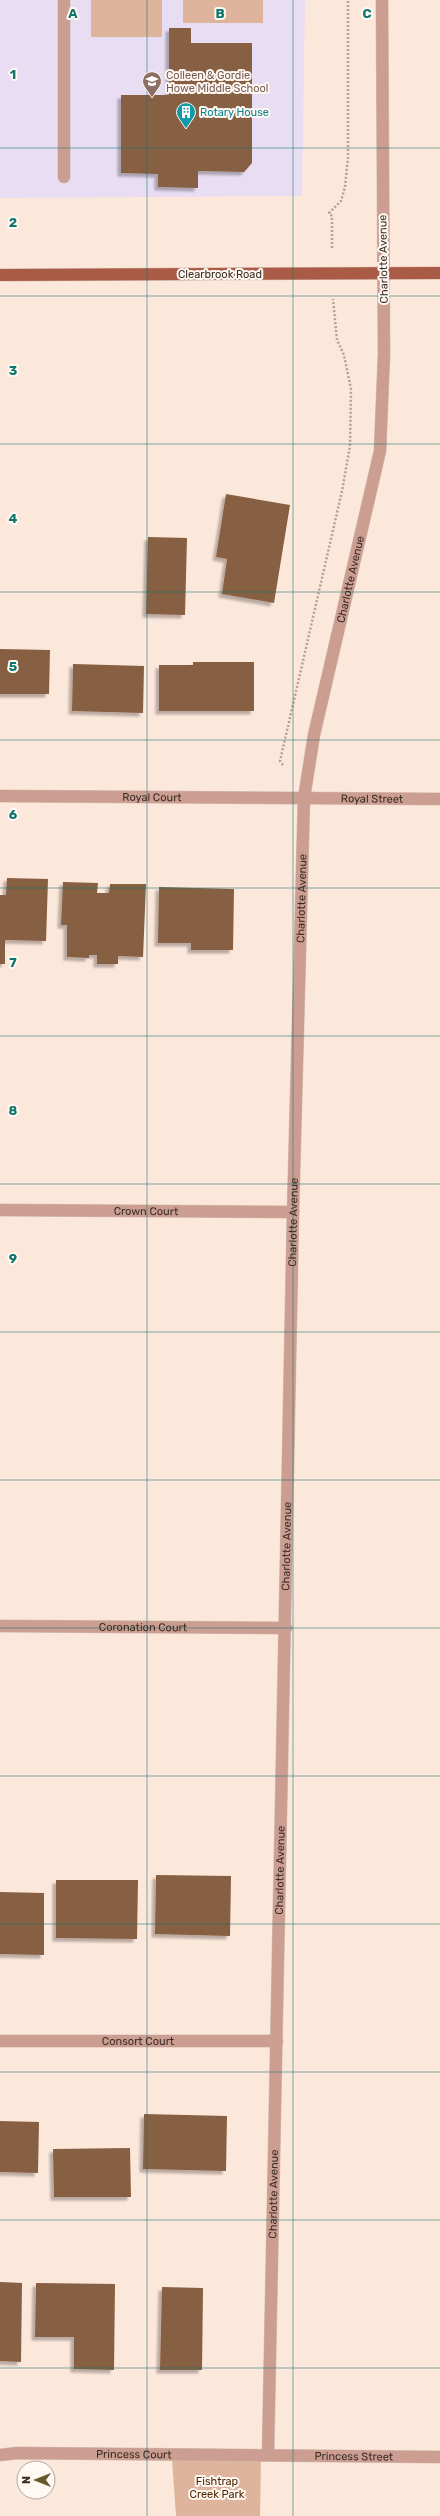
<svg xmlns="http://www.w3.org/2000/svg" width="440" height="2516" font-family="Rubik,sans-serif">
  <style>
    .education { fill: #e8ddf2 }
    .green { fill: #deb59c }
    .building { fill: #875e43; filter: url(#shadow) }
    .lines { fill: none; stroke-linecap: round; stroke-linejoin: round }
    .minor-casing { stroke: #d5c2b7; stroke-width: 13 }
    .major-casing { stroke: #d5c2b7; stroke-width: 13 }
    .path { stroke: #b3a196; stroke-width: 2.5; stroke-dasharray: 2 2; stroke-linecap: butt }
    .minor { stroke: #cc9e92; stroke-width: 12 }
    .major { stroke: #a95b45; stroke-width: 12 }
    .grid { fill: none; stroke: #0f766e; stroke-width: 1; stroke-opacity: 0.55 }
    .labels { text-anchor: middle; stroke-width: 4; stroke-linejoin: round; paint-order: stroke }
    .education-label { font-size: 11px; fill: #785e54; stroke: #fff8f3; text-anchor: start }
    .culture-label { font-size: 11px; fill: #0d838f; stroke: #fff8f3; text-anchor: start }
    .street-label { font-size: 11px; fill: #3a2d25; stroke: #fff8f3 }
    .park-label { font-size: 11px; fill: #512603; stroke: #fff8f3 }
    .grid-label { font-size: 13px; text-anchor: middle; font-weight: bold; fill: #0f766e; stroke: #fff8f3; stroke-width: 4; stroke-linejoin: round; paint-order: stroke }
  </style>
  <defs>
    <filter id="shadow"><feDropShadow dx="-3.5" dy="3.5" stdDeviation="1" flood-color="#0004"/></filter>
  </defs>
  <rect width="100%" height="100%" fill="#fce7db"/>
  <path class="education" d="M0,0H305L302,196L0,198Z"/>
  <path class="green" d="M91,0H162V37H91Z
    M183,0H263V23H183Z
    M261,2457L260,2516H176L172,2459Z"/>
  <path class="building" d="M169,28H191V43H252V163L244,172L198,171V188L158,187V174L121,173V95H169Z
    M226,494L290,505L274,603L222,594L227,559L216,557Z
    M148,537L187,538L185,615L146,614Z
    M0,649L50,650L49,694H0Z
    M193,662H254V711H159V665H193Z
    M73,664L144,666L143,713L72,711Z
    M7,878L48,879L46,941L5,940V964H0V895H6Z
    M63,882L98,883L97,893H109L110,884H146L143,957L118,956V964H97V955H89V958L67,957V925H61Z
    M159,887L234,889L233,950H191V943H158Z
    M156,1875L231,1876L230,1936L155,1934Z
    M56,1880H138L137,1939L56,1938Z
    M0,1892L44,1893V1955L0,1954Z
    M144,2114L227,2116L226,2171L143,2169Z
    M0,2121L39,2122L38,2173L0,2172Z
    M130,2148L131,2197H54L53,2149Z
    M0,2282L22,2283L21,2362L0,2361Z
    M36,2283L115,2284L114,2370L74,2369V2337H35Z
    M162,2287L203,2288L202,2370H160Z"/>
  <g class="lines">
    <defs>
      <g id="minor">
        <path d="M64,0V177"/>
        <path id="s1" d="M0,796L440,799"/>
        <path id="s2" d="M0,1210L293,1212"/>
        <path id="s3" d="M0,1626L286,1628"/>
        <path id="s4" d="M0,2041H277"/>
        <path id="s5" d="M268,2454L293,1212L304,798L314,735L380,451L384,354L382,0"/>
        <path id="s6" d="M0,2455L17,2453L440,2457"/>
      </g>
      <path id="major" d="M0,275L440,273"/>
    </defs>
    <use href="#minor" class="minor-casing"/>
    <use href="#major" class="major-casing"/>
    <path class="path" d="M332,248V216L329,213L341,201L345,187L348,157V0
      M283,765L280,761L342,491L350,446L351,389L344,355L337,340L333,299"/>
    <use href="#minor" class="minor"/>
    <use href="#major" class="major"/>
  </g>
  <path class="grid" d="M147,0V2516M293,0V2516M0,148H440M0,296H440M0,444H440M0,592H440M0,740H440M0,888H440M0,1036H440M0,1184H440M0,1332H440M0,1480H440M0,1628H440M0,1776H440M0,1924H440M0,2072H440M0,2220H440M0,2368H440"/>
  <defs>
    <symbol id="school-pin" viewBox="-11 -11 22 30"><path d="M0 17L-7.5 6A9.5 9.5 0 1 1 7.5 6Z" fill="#8d6e63" stroke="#fff8f3"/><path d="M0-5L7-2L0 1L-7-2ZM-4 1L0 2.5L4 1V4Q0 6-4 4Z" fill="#fff"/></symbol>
    <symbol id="building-pin" viewBox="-11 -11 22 30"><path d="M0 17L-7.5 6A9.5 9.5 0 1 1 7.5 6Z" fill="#0f9aa8" stroke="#fff8f3"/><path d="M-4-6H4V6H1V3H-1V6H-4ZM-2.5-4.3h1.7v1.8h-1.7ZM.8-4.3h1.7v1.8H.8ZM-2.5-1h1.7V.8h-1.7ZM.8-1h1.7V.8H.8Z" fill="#fff"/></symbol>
  </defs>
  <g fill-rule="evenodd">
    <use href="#school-pin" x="141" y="70" width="22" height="30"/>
    <use href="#building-pin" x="175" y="101" width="22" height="30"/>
  </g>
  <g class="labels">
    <g class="education-label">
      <text x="166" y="79">Colleen &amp; Gordie<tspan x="166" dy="13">Howe Middle School</tspan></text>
    </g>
    <g class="culture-label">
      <text x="200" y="116">Rotary House</text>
    </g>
    <g class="street-label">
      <text transform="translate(383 259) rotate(-91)" y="4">Charlotte Avenue</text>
      <text x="220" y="278">Clearbrook Road</text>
      <text dy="4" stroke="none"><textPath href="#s5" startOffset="1880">Charlotte Avenue</textPath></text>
      <text dy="4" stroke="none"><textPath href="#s1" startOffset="152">Royal Court</textPath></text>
      <text dy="4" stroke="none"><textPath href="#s1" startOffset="372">Royal Street</textPath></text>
      <text dy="4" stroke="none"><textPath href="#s5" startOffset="1556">Charlotte Avenue</textPath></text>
      <text dy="4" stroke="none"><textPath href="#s2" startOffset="146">Crown Court</textPath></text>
      <text dy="4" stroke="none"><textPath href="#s5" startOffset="1232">Charlotte Avenue</textPath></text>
      <text dy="4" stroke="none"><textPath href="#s5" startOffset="908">Charlotte Avenue</textPath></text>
      <text dy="4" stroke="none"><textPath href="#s3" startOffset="143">Coronation Court</textPath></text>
      <text dy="4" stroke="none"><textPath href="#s5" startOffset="584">Charlotte Avenue</textPath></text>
      <text dy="4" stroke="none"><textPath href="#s4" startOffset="138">Consort Court</textPath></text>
      <text dy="4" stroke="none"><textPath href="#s5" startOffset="260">Charlotte Avenue</textPath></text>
      <text dy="4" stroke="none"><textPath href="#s6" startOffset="134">Princess Court</textPath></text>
      <text dy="4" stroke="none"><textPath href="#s6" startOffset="354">Princess Street</textPath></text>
    </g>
    <g class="park-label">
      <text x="217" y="2485">Fishtrap<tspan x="217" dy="13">Creek Park</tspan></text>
    </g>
  </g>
  <g class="grid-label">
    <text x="73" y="18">A</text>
    <text x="220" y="18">B</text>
    <text x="367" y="18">C</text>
    <text x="13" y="79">1</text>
    <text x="13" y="227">2</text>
    <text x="13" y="375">3</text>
    <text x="13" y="523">4</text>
    <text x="13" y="671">5</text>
    <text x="13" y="819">6</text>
    <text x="13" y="967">7</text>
    <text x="13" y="1115">8</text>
    <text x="13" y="1263">9</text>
  </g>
  <g transform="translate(36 2480) rotate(270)"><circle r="19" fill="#fff8f3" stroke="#b0a7a1"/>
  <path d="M0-3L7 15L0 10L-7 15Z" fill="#675a27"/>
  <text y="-6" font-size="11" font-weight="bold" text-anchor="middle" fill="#3a2d25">N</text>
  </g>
</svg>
